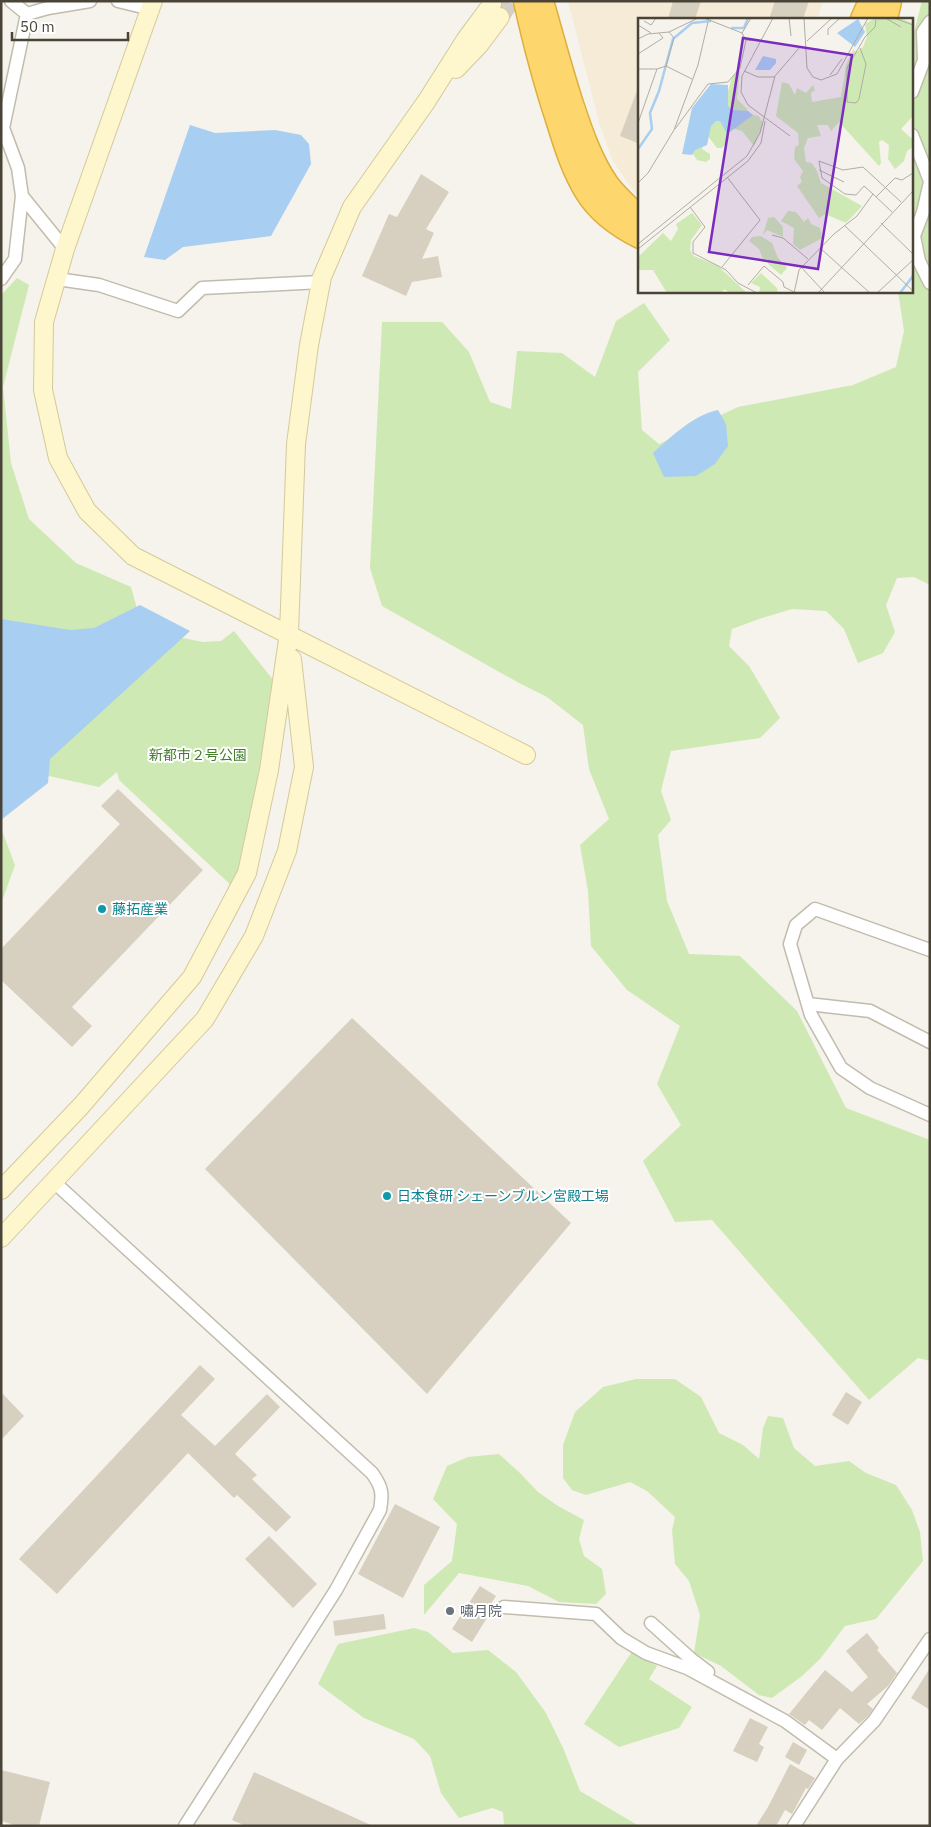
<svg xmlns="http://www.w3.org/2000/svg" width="931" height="1827" font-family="'IBM Plex Sans','Noto Sans JP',sans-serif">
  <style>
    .commercial { fill: #f6ebd7 }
    .green { fill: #cee9b4 }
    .water { fill: #a8cef1 }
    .building { fill: #d7d0c0 }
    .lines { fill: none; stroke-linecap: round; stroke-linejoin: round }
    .secondary-tunnel { stroke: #d3d0c7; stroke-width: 18; stroke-dasharray: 18 9; stroke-linecap: butt }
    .street-casing { stroke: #c1bcad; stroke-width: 15 }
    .secondary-casing { stroke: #d5c99b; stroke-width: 20 }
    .highway-casing { stroke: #deae3d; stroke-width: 25 }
    .street { stroke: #fff; stroke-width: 12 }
    .secondary { stroke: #fef6cc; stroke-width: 18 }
    .highway { stroke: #fdd76e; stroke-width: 22 }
    .culture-dot { fill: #0f9aa8; stroke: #fff; stroke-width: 2 }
    .worship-dot { fill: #6b7280; stroke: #fff; stroke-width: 2 }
    .labels { text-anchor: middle; stroke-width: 4; stroke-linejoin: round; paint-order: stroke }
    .park-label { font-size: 14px; fill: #447d2b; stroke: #fff }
    .culture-label { font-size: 14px; fill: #0d838f; stroke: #fff; text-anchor: start }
    .worship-label { font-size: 14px; fill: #5b616d; stroke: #fff; text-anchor: start }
    .inset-river { fill: none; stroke: #a8cef1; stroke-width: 2.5 }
    .inset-road { fill: none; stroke: #b1ada3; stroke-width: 1 }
    .view { fill: #7b2cbf; fill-opacity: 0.15; stroke: #7b2cbf; stroke-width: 2.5 }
    .inset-edge { fill: none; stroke: #4a4438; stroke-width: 2.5 }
  </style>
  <rect width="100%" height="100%" fill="#f5f3eb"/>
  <path class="commercial" d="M568,1H823L817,19H640V201L613,161L600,126Z"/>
  <path class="green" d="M922,1H930V585L914,577L897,578L886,605L895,632L883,653L858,663L844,629L826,611L792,609L759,619L732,629L729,646L749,666L780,718L760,738L671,751L661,791L671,820L658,835L667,901L689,954L740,956L797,1011L846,1108L930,1140V1361L918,1358L869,1400L712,1220L675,1222L643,1161L681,1125L657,1084L680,1026L627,990L591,946L588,891L580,845L609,819L589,769L583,725L547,697L519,683L382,606L370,568L382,322H442L469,352L490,402L511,409L517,351L562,353L595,377L616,321L644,303L670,340L638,372L642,430L659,444L738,407L853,385L896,367L904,331L898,291H912V40Z
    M17,278L29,285L3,387L11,463L29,519L76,563L131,587L143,630L203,642L221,641L234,631L282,691L268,777L234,888L119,780L117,772L99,787L17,769L1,738V295Z
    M1,828L15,865L1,904Z
    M636,1379H675L701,1397L719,1433L743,1445L759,1459L763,1428L768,1416L783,1418L794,1448L815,1466L849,1461L866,1473L896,1485L912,1510L920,1532L923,1561L876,1619L845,1626L820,1659L802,1676L772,1698L759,1695L721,1666L694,1653L700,1615L689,1581L675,1564L672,1530L675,1517L647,1491L630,1482L586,1495L572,1490L563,1478V1445L575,1412L603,1387Z
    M499,1454L520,1473L538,1492L558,1506L584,1520L579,1539L584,1556L602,1569L606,1594L596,1604L559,1602L528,1586L459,1573L424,1615V1585L452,1561L457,1524L433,1499L447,1466L468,1457Z
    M414,1628L428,1632L453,1653L488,1650L516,1672L546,1713L564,1750L580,1791L639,1826H504L503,1812L492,1808L459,1818L441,1793L430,1756L414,1739L364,1718L318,1684L338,1644Z
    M633,1650L657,1666L649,1679L692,1707L679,1728L619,1747L584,1724Z"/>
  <path class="water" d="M190,125L215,133L275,130L301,135L309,144L311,164L271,236L183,247L165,260L144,257Z
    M718,410L726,424L728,446L715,464L696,476L664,477L653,453C672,436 692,416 718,410Z
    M140,605L190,631L50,759L48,783L1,820V619L70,630L94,628Z"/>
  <path class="building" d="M673,1H701L695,19H668Z
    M775,1H809L803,19H769Z
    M638,88H640V144L620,136Z
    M421,174L449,192L426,229L434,233L422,259L438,256L442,277L412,282L406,296L362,276L389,214L397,217Z
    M118,789L203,870L72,1007L92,1026L72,1047L1,980V949L120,824L101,806Z
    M352,1018L571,1223L427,1394L205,1169Z
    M200,1365L215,1379L181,1415L215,1446L267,1394L280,1407L235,1454L257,1475L252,1479L291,1517L276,1532L237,1495L234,1498L188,1453L57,1594L19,1559Z
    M1,1392L24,1416L1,1440Z
    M846,1392L862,1402L848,1425L832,1415Z
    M395,1504L440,1527L403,1598L358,1574Z
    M269,1536L317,1584L293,1608L245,1559Z
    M480,1586L496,1596L486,1611L490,1613L472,1642L452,1629Z
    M384,1614L386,1629L335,1636L333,1621Z
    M867,1633L879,1648L877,1650L897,1673L888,1686L867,1704L873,1709L868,1716L859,1724L840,1708L822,1730L809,1720L805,1725L789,1714L825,1670L852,1692L868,1677L846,1651Z
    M930,1668V1710L911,1698Z
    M750,1718L768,1727L759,1744L764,1747L757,1762L733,1751Z
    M793,1742L807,1750L799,1765L785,1757Z
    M790,1764L815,1778L808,1789L806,1788L792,1814L785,1810L776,1826H756L768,1807Z
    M1,1770L50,1782L39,1826H18L1,1821Z
    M254,1772L373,1826H246L232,1820Z"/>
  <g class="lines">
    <path class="secondary-tunnel" d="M500,17L511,1"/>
    <defs>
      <path id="street" d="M11,1L27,14L48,8L90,1
        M118,1L151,9
        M912,92L924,60L923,32L930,22
        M912,135L930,181
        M930,182L923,212L914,236L919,261L930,283
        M22,196L65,249
        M1,279L15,259L22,196L18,168L3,128L27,14
        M57,279L99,285L178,311L202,288L321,282
        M930,950L815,909L796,925L790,944L811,1015L841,1068L870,1088L930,1115
        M808,1004L870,1011L930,1042
        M54,1182L372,1473C382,1487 383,1493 380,1510L336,1590L185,1826
        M504,1607L596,1614L621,1638L646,1653L687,1668L785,1721L837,1759
        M651,1623L691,1659L708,1672
        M794,1826L837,1759L874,1721L930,1639"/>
      <path id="secondary" d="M153,1L65,249L44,322L43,390L58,458L87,511L133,556L526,755
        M456,69L479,45L500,17
        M1,1190L81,1106L192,977L247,873L269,770L289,633L296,444L309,345L322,277L352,207L426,102L466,39L492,4
        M1,1238L205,1019L254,936L287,851L304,767L292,659"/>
      <path id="highway" d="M525,1C534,41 544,80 557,119C565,145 573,171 587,193C599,212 620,227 640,237
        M542,1C552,36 561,70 572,104C581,131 591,161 608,185C617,197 629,207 640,218
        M862,19L870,1
        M886,19L890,1"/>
    </defs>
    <use href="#street" class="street-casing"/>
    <use href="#secondary" class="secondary-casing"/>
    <use href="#highway" class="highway-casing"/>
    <use href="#street" class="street"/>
    <use href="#secondary" class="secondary"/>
    <use href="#highway" class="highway"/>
  </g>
  <g class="culture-dot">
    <circle cx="102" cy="909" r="5"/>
    <circle cx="387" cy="1196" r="5"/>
  </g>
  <circle class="worship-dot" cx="450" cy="1611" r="5"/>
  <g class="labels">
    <g class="park-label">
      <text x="198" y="760">新都市２号公園</text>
    </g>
    <g class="culture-label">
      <text x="112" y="914">藤拓産業</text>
      <text x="397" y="1201">日本食研 シェーンブルン宮殿工場</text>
    </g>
    <g class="worship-label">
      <text x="460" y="1616">嘯月院</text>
    </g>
  </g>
  <g transform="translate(638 18)">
    <rect width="275" height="275" fill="#f5f3eb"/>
    <path d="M237,0H261L275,5V98L263,111L273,120L275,118V129L269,133L266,143L257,151L250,141L251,127L244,122L241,124L243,145L241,148L201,104L193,113L190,107H179L183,118L170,120L166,130L168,144L174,145L179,153L183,165L224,188L208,205L187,196L181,200L159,168L164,164L162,159L165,153L156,141L157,129L161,127L160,115L138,98L144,64L151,66L157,77L159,70L168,75L175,67L177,72L173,75L174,84L203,79L208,47L215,32L219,34L225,29L229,19L227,6ZM102,52L99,81L109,91L110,96L121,98L125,106L118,124L116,128L104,113L93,110L89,113L91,121L84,130H79L70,118L64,131L72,136V141L68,144L59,142L53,133L86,88L94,59ZM150,193L158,194L166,204L170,200L173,206L182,210L184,220L162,232L155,226L156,210L143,203ZM54,195L64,207L53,222L52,232L56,238L80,248L109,275H92L86,271L84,275H29L15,252H0V239L25,215L33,223L40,211L38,206ZM136,199L145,209V219L129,212L125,217L130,200ZM123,218L134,225L140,240L146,246L149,250L143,257L130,246V241H125L121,231L111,223L114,219ZM123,255L139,270L140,275H121L122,269L113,265Z" fill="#cee9b4"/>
    <path d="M220,1L227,14L217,29L199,15ZM125,38L138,41V45L132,52H117ZM73,66L90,67V88L94,92L110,93L115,97L89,116L82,103H78L73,108L69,127L57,132L54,137L44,136L54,90Z" fill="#a8cef1"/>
    <path class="inset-river" d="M93,10H106L110,0M0,131L14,111L12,95L21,73L35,21L54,5L73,3M262,275L275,258"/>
    <path class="inset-road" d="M66,0L104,15L108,22L122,23M135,0L104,58L103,74L110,87L152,118M151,0L153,18M166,0L169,50L175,59L183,62L199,56L230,0M256,0L275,7M249,1L263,9M6,3L13,7L18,0M0,7L13,15M104,15L113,0M190,17V11L202,0M0,21L10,16L31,14L60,0M169,23L194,0M222,30L228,46L221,81L218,85L209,84V50L227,19L237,9L238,2M0,36L25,20L21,15M28,48L36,20L31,14M28,48L54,61M0,51H19M106,53L120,59H137M192,57L204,41M0,105L19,51L28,48M37,111L70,66L90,64L102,50L108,22M181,152L206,164M0,165L10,155L36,112L60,47L70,4M235,176L226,168L218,177L207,176L184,160L181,143L205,152L225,149L263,184M238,179L257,160L264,162L275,155M52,189L67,209L55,224V235L88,252L100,265L119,275M243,205L275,236M207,208L275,273M134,217L145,220L170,241M0,226L109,138L122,115L137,58L162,29M182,230L232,275M0,231L110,143L123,125L127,103M84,249L122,202L89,159M163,249L187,275M110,267L126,248L145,264L146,269L156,274M156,275L161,252L196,216L219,198L235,176L254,194M180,275L275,173M239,275L275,242"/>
    <path class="view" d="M105,20L214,37L180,251L71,234Z"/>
    <rect width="275" height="275" class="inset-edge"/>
  </g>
  <rect width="931" height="1827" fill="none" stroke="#4a4438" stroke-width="5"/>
  <path d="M12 32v8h116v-8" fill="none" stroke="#4a4438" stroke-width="2.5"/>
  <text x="20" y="32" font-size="15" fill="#4a4438" stroke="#ffffff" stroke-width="4" paint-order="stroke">50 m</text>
</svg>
